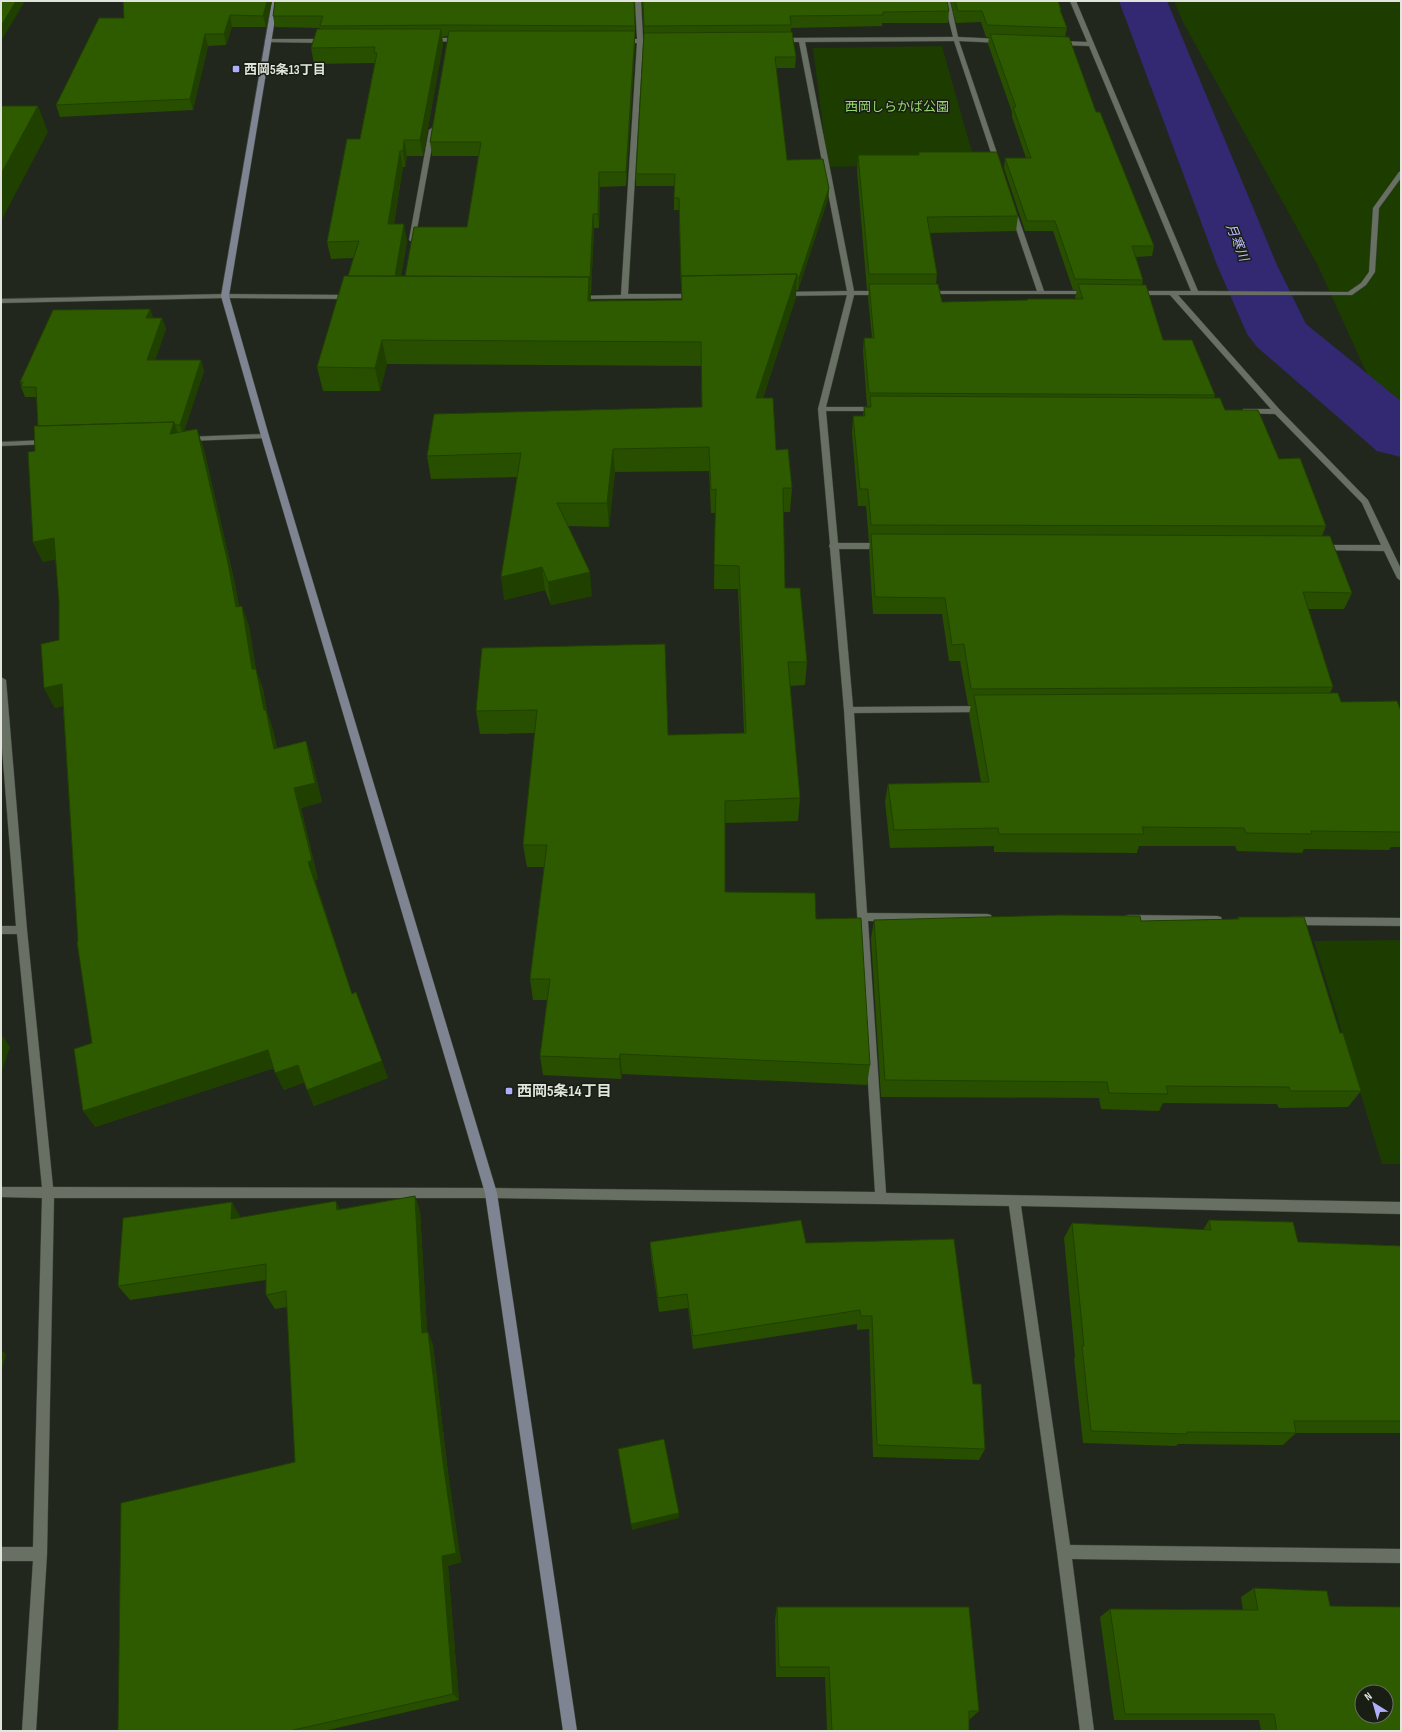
<svg xmlns="http://www.w3.org/2000/svg" width="1402" height="1732" font-family="'Sofia Sans Condensed','Noto Sans JP',sans-serif">
  <style>
    .green { fill: #1c3c00 }
    .lines { fill: none; stroke-linecap: round; stroke-linejoin: round }
    .river { fill: #332872; fill-rule: evenodd }
    .street-casing { stroke: #3e433b; stroke-width: 1 }
    .secondary-casing { stroke: #3e433b; stroke-width: 1 }
    .street { fill: #687064; fill-rule: evenodd }
    .secondary { fill: #7e8491; fill-rule: evenodd }
    .wall { fill: #284e00; fill-rule: evenodd }
    .shaded-wall { fill: #204000 }
    .building { fill: #2e5b00; stroke: #204000; fill-rule: evenodd }
    .poi-dot { fill: #afaefa; stroke: #181e14; stroke-width: 1.5 }
    .labels { text-anchor: middle; stroke-width: 3; stroke-linejoin: round; paint-order: stroke }
    .far-poi-label { font-size: 13px; font-weight: bold; fill: #e1e5de; stroke: #181e14; text-anchor: start }
    .far-park-label { font-size: 13px; fill: #98d86f; stroke: #181e14 }
    .far-water-label { font-size: 13px; font-style: italic; fill: #bebdfe; stroke: #181e14 }
    .poi-label { font-size: 15px; font-weight: bold; fill: #e1e5de; stroke: #181e14; text-anchor: start }
  </style>
  <rect width="100%" height="100%" fill="#21271d"/>
  <path class="green" d="M1174,1H1401V449L1318,266L1183,22Z
    M942,46L975,163L828,167L813,48Z
    M1401,940V1164H1382L1314,941Z"/>
  <g class="lines">
    <path class="river" d="M1119,1H1167L1277,265L1306,324L1401,401V457L1377,451L1257,347L1247,334L1217,265Z"/>
    <defs>
      <path id="street" d="M635,1H641L643,39H657L660,41L657,43H643L628,294H695L699,296L695,298L577,299L573,297L575,296L621,295L637,43H623L620,41L623,39H637Z
        M944,1H950L958,37L1001,39L1004,41L1001,43L959,41L1001,165L1000,166L995,165L954,41L805,42L854,291H881L885,293L881,295H854L826,407H878L882,409L878,411H826L838,543H883L887,546L883,549H839L853,707L983,706L988,709L983,712L854,713L867,913L987,914L991,915L992,918L991,921L987,922L868,921L886,1193L1401,1202V1214L1021,1206L1070,1545L1401,1549V1563L1072,1559L1094,1731H1080L1057,1552L1009,1206L491,1198H54L47,1554L36,1731H22L33,1561H1V1547H33L42,1198L1,1197V1187H42L17,934H1V926H16L1,735V677L6,680L27,930L53,1187L491,1188L875,1192L844,710L830,548L829,546L830,544L818,409L847,295L783,296L779,294L783,292L847,291L799,42H781L778,40L781,38L953,37Z
        M1070,1H1076L1198,291L1348,292L1361,283L1369,272L1373,208L1399,172L1401,171V178L1379,208L1375,272L1366,285L1352,295H1178L1280,410L1368,500L1401,569V581L1397,578L1384,551L1318,550L1317,548L1321,545H1381L1362,503L1275,414L1243,413V409H1271L1170,295H1135L1131,293L1135,291H1191L1089,46L1059,45L1056,43L1059,41L1087,42Z
        M429,38H461L464,40L461,42L427,41V39Z
        M267,39H327L330,41L327,43L265,42V40Z
        M432,128L435,130L415,240L412,242L409,240L429,130Z
        M1013,209L1016,211L1044,291H1089L1091,292V294H925V292L927,291H1037L1010,211Z
        M225,294L351,295L355,297L351,299L225,298L1,303V299Z
        M265,434L269,436L268,438L187,441L183,439L187,437Z
        M47,440H50V444L1,446V442Z
        M1129,915L1217,916L1221,917L1222,920L1221,923L1217,924L1129,923L1125,922L1124,919L1125,916Z
        M1293,917L1401,918V926L1293,925L1289,924L1288,921L1289,918Z"/>
      <path id="secondary" d="M272,1H278L229,296L269,436L497,1193L577,1731H563L485,1193L261,436L221,296Z"/>
    </defs>
    <use href="#street" class="street-casing"/>
    <use href="#secondary" class="secondary-casing"/>
    <use href="#street" class="street"/>
    <use href="#secondary" class="secondary"/>
  </g>
  <path class="wall" d="M272,1L266,27H232L226,45L208,46L193,110L60,117L56,105L124,18Z
    M275,1L635,26V44L626,186L600,187L599,228H594L591,293H590L591,301L682,300L679,210H674V186H636V174L644,33L642,1L949,11L948,23H882V26L791,28V32L796,57L795,68H776L787,160L829,188L828,199L798,290H796V297L763,398L776,450L792,488L790,512H783L785,588L807,662L805,685L790,686L800,798L798,821L725,823V892L816,919L870,1065L867,1085L622,1074L621,1079L543,1075L540,1056L547,1000H533L530,979L544,867H527L523,845L535,733L480,734L476,711L482,648L668,735L744,733L738,589H714L715,513H711L709,471L615,472L609,527L568,526L592,596L551,605L545,590L504,600L517,477L431,479L427,456L702,407L701,366L387,364L380,391H323L317,367L348,276L353,258L331,259L327,242L360,139L375,63L314,64L311,48L320,29V28L275,27L273,16ZM448,36L430,142L432,156H478L467,227L405,276H401L407,241L394,224L403,167H405L407,156H423L443,44L442,37Z
    M950,1H1058L1061,10V12L1067,28L1065,37L1096,112L1154,246L1152,256L1136,257L1143,280L1142,285L1163,340L1215,395L1214,398L1225,410L1279,459L1326,526L1322,536L1352,593L1344,609H1308L1333,687L1330,693L1341,702L1401,711V847H1391L1389,850L1304,849L1302,853L1237,851L1235,846H1139L1137,853L994,852V846L890,848L885,802L888,784L981,782L969,714L971,705H968L960,661H949L942,614H873L869,551L870,542H869L866,506H858L852,433L853,416H863L864,407H869V406H867L863,351L864,338H872L868,297L869,290H867L857,171L858,155H918L919,152L1018,216L1016,231L930,233L937,274L936,284L942,302L1027,300V299H1076L1075,297L1077,290H1073L1053,231H1025L1004,168L1005,158H1026L1012,117V112L988,44L989,37H986L981,22L956,23Z
    M150,309L153,318H162L166,329L155,360H201L204,371L184,431L197,429L204,450L235,584L239,607L249,626L256,670L263,689L267,712L273,730L277,748L306,741L312,761L322,802L301,808L318,879L315,880L352,994L388,1078L314,1106L304,1082L284,1090L274,1068L95,1127L92,1043L78,941L63,706L55,708L44,688L59,640V602L56,559L43,562L33,542L35,451L38,426L37,397H25L21,387V385L20,382Z
    M1238,917L1340,1033L1361,1091L1348,1107L1279,1108L1277,1104L1163,1103L1159,1111L1101,1109L1099,1098L881,1097L871,939L874,920L1141,921L1237,919Z
    M415,1196L420,1212L427,1332H428L433,1345L448,1473L461,1562L448,1566L459,1700L324,1731H118L295,1462L287,1307L275,1309L266,1295V1280L130,1300L118,1286L241,1218L340,1209Z
    M1209,1220L1298,1242L1401,1246V1433H1296L1283,1445L1178,1444L1176,1446L1083,1443L1074,1359L1075,1357L1064,1238L1072,1223L1203,1230Z
    M650,1242L806,1243L973,1384L985,1449L979,1460L873,1457L869,1329L857,1330V1324L693,1349L688,1308L659,1312L651,1257Z
    M1254,1588L1330,1606L1401,1731H1261L1259,1720H1114L1100,1617L1110,1609L1243,1610L1241,1597Z
    M777,1607L979,1711L969,1720V1731H827L825,1677H776L775,1619Z"/>
  <path class="shaded-wall" d="M16,1H25L1,41V26Z
    M267,1H272L266,27L263,16Z
    M230,15L232,27L226,45L224,34Z
    M441,29L443,44L423,156L420,140Z
    M635,31V44L626,186V172Z
    M205,34L208,46L193,110L190,99Z
    M38,106L48,132L1,221V174Z
    M404,140L407,156L405,167L403,151Z
    M400,151L403,167L391,241L388,224Z
    M599,172L600,187L599,228L598,214Z
    M829,188L828,199L798,290L799,278Z
    M593,214L594,228L591,293L590,279Z
    M404,224L407,241L398,292L395,276Z
    M797,274L796,297L755,422L756,398Z
    M589,277L591,300L589,324L588,301Z
    M150,309L153,319L146,318Z
    M162,318L166,329L151,371L147,360Z
    M382,340L387,364L380,391L375,368Z
    M201,360L204,371L183,435L180,425Z
    M174,422L181,442L170,434Z
    M197,429L204,450L235,584L243,627L236,607Z
    M613,449L615,472L609,527L607,503Z
    M54,538L64,558L43,562L33,542Z
    M542,567L545,590L504,600L501,577Z
    M590,572L592,596L551,605L548,582Z
    M242,606L249,626L256,670L263,689L267,712L273,730L281,769L274,749L252,669Z
    M62,684L72,704L55,708L44,688Z
    M306,741L312,761L322,802L301,808L318,879L315,880L358,1012L308,862L294,788Z
    M1,1034L10,1047L1,1073Z
    M268,1050L276,1067L95,1127L83,1111Z
    M620,1054L622,1074L621,1079L619,1059Z
    M382,1061L388,1078L314,1106L307,1090Z
    M298,1065L306,1082L284,1090L275,1073Z
    M415,1196L420,1212L428,1346L422,1333Z
    M336,1201L344,1217L337,1210Z
    M232,1202L241,1218L231,1219Z
    M428,1332L433,1345L448,1473L461,1562L448,1566L459,1700L453,1694L442,1556Z
    M1,1350L6,1354L1,1373Z
    M679,1513V1518L632,1530L631,1524Z"/>
  <path class="building" d="M1,1H16L1,26Z
    M123,1H267L263,16L230,15L224,34H205L190,99L56,105L99,18H124Z
    M275,1H634L635,26L446,25L320,26L323,16H273Z
    M643,1H947L949,11L883,12V15L790,16L791,25L644,26Z
    M955,1H1058L1061,10H1060L1067,28L987,25L982,11H958Z
    M317,29H441L420,140H404L403,151H400L388,224H404L395,276H348L359,241L327,242L347,139H360L377,53H374L375,47L311,48Z
    M449,31H635L626,172H599L598,214H593L590,279H589V277L405,276L414,227H467L481,142H430Z
    M792,32L796,57H775L787,160L823,159L829,188L799,278H797V274L681,276V280L679,198H674L675,174H636L644,33Z
    M990,34L1069,37L1096,112H1100L1154,246H1132L1143,280L1075,279L1055,221H1027L1005,158H1031L1013,107H1016Z
    M1,106H38L1,174Z
    M919,152H997L1018,216L927,217L937,274H869L858,155H919Z
    M797,274L756,398H773L776,450L788,449L792,488H783L785,588H800L807,662H788L800,798L725,801V892L815,893L816,919L861,918L870,1065L620,1054L619,1059L540,1056L550,979H530L547,845H523L537,710L476,711L482,648L665,644L668,735L746,733L739,566L714,565L716,489L711,490L709,447L613,449L607,503H557L590,572L548,582L542,567L501,577L521,453L427,456L434,414L702,407L701,342L382,340L375,368L317,367L344,276L589,277L588,301L682,300L681,276Z
    M869,284H938L942,302L1028,300L1027,299H1083L1078,284L1146,285L1163,340H1192L1215,395L869,393L864,338H874Z
    M150,309L146,318H162L147,360H201L180,425H175L174,422L38,426L36,387H21L23,382H20L53,310Z
    M870,396L1220,398L1225,410H1258L1279,459L1300,458L1326,526L871,525L868,489H860L853,416H865L864,407H871Z
    M174,422L170,434L197,429L228,563L236,607L242,606L252,669H256L264,710H266L274,749L306,741L315,783L294,788L312,860L308,862L352,994L356,992L382,1061L307,1090L298,1065L275,1073L268,1050L83,1111L74,1049L92,1043L77,942L78,941L62,684L44,688L41,644L59,640V602L54,538L33,542L28,452L35,451L34,426Z
    M871,534L1330,536L1352,593L1303,592L1333,687L971,689L964,644L952,645L945,598L875,597Z
    M1338,693L1341,702L1397,701L1401,711V829H1400L1401,832L1311,831L1312,834L1246,833L1244,828L1142,827L1144,834H999L998,828L894,830L888,784L989,782L974,695Z
    M1061,915L1140,916L1141,921L1239,919L1238,917H1304L1340,1033H1343L1361,1091H1290L1289,1087L1166,1086L1168,1094L1109,1093L1107,1082L885,1080L874,920Z
    M415,1196L422,1333L428,1332L443,1462L456,1553L442,1556L453,1694L289,1731H118L121,1503L295,1462L286,1291L266,1295V1264L118,1286L123,1218L232,1202L231,1219L336,1201L337,1210Z
    M801,1220L806,1243L954,1239L973,1384H981L985,1449L877,1445L872,1316H861L860,1310L693,1336L687,1294L658,1298L650,1242Z
    M1209,1220L1293,1222L1298,1242L1401,1246V1421H1294L1296,1433L1187,1432V1434L1091,1431L1082,1346H1084L1072,1223L1211,1230Z
    M664,1439L679,1513L631,1524L618,1449Z
    M1254,1588L1327,1591L1330,1606L1401,1607V1731H1277L1274,1714H1125L1110,1609L1258,1610ZM1362,1692H1386V1716H1362Z
    M777,1607H969L979,1711H969V1731H832L829,1667H779Z"/>
  <g class="poi-dot">
    <rect x="232" y="65" width="8" height="8" rx="2"/>
    <rect x="505" y="1087" width="8" height="8" rx="2"/>
  </g>
  <g class="labels">
    <g class="far-poi-label">
      <text x="244" y="74">西岡5条13丁目</text>
    </g>
    <g class="far-park-label">
      <text x="897" y="111">西岡しらかば公園</text>
    </g>
    <g class="far-water-label">
      <text transform="translate(1238 242) rotate(68)" y="5">月寒川</text>
    </g>
    <g class="poi-label">
      <text x="517" y="1096">西岡5条14丁目</text>
    </g>
  </g>
  <rect width="1402" height="1732" fill="none" stroke="#e1e5de" stroke-width="4"/>
  <g transform="translate(1374 1704) rotate(323)"><circle r="19" fill="#181e14" stroke="#686e65"/>
  <path d="M0-3L7 15L0 10L-7 15Z" fill="#afaefa"/>
  <text y="-6" font-size="11" font-weight="bold" text-anchor="middle" fill="#e1e5de">N</text>
  </g>
</svg>
